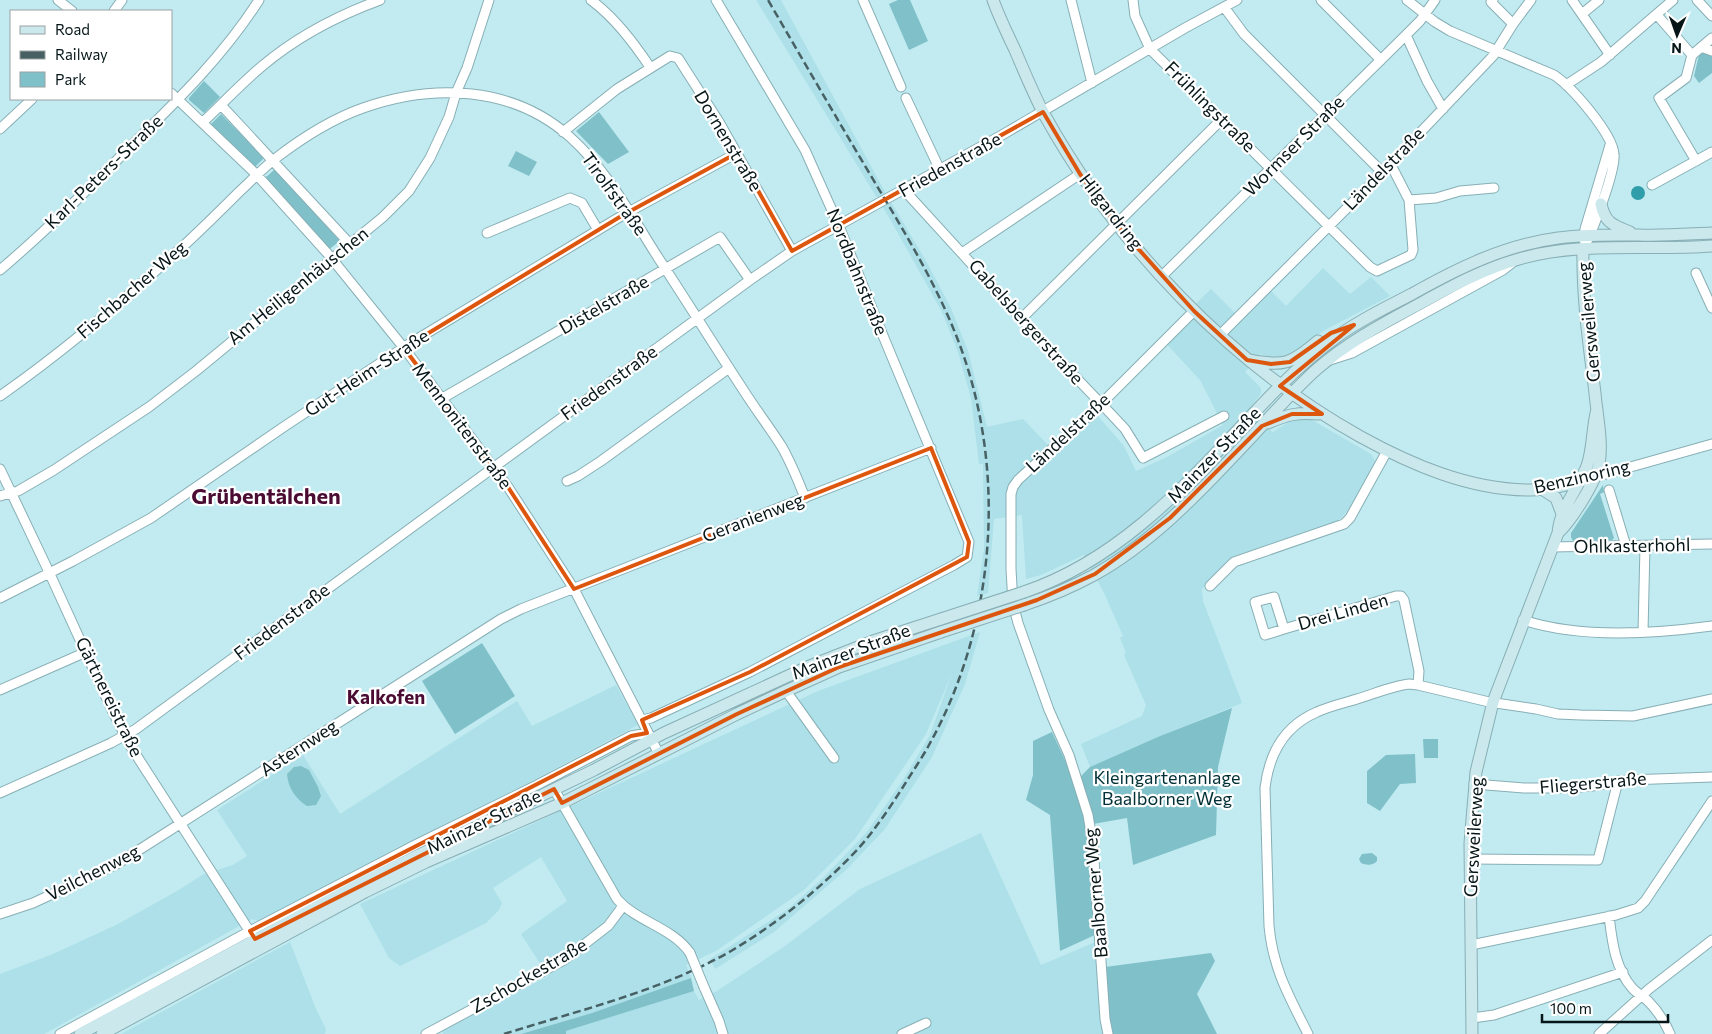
<svg xmlns="http://www.w3.org/2000/svg" width="1712" height="1034" font-family="Commissioner,sans-serif">
  <style>
    .built { fill: #ade0e8 }
    .green { fill: #7fc0c9 }
    .water { fill: #309daa }
    .lines { fill: none; stroke-linecap: round; stroke-linejoin: round }
    .street-casing { stroke: #87afb5; stroke-width: 11 }
    .secondary-casing { stroke: #87afb5; stroke-width: 13 }
    .street { stroke: #fff; stroke-width: 9 }
    .secondary { stroke: #cbe8ec; stroke-width: 11 }
    .rail { stroke: #476064; stroke-width: 2.5; stroke-dasharray: 8 4; stroke-linecap: butt }
    .street-bridge-casing { stroke: #87afb5; stroke-width: 11; stroke-linecap: butt }
    .secondary-bridge-casing { stroke: #87afb5; stroke-width: 13; stroke-linecap: butt }
    .street-bridge { stroke: #fff; stroke-width: 9 }
    .secondary-bridge { stroke: #cbe8ec; stroke-width: 11 }
    .marked { fill: none; stroke: #dd560d; stroke-width: 4; stroke-linejoin: round }
    .labels { text-anchor: middle; stroke-width: 4.5; stroke-linejoin: round; paint-order: stroke }
    .street-label { font-size: 18px; fill: #061618; stroke: #fff }
    .park-label { font-size: 18px; fill: #003036; stroke: #fff }
    .neighbourhood-label { font-size: 19px; font-weight: bold; fill: #4a0c32; stroke: #fff }
    .district-label { font-size: 22px; font-weight: bold; fill: #4a0c32; stroke: #fff }
  </style>
  <rect width="100%" height="100%" fill="#c1ebf1"/>
  <path class="built" d="M756,0H781L885,192L925,259L951,308L968,351L987,427L1023,419L1049,446L1091,408L1124,446L1136,471L1167,457L1223,425L1200,380L1161,338L1211,289L1240,318L1269,289L1286,306L1323,268L1350,294L1371,277L1390,296L1323,331L1293,355L1273,358L1260,354L1245,372L1261,388V393L1247,413L1273,432L1290,421L1298,419L1312,420L1371,454L1375,461L1374,465L1353,505L1338,521L1234,556L1202,589L1203,601L1242,703L1160,736L1090,767L1081,744L1142,716L1146,705L1124,655L1126,653L1120,638L1123,636L1104,593L1084,555L1041,575L1026,579L1022,515L994,519L988,593L977,596L984,549L983,464H979L971,398L958,352L942,312L890,219Z
    M980,632L965,684L932,757L885,829L847,869L774,932L715,969L710,959L788,909L823,878L867,832L903,780L930,735L952,673L926,734L855,839L804,890L716,951L686,965L691,978L592,1013L521,1034H443V1031L548,976L521,934L567,901L541,857L493,888L502,903L499,910L486,923L400,966L389,958L360,904L818,691Z
    M616,685L638,725L526,784L394,849L259,921L252,919L44,1034H0V974L53,954L118,924L177,891L204,874L233,865L247,856L217,810L303,755L340,814L517,701L532,726Z
    M981,833L1041,965L1098,941L1104,1034H566V1031L694,991L699,1000L717,991L785,946L860,889Z
    M290,942L316,1009L326,1029L325,1034H121Z"/>
  <path class="green" d="M898,0H910L928,41L909,50L889,4Z
    M1704,52L1712,56V73L1699,83L1694,76L1699,55Z
    M204,81L220,97L204,113L189,100V98Z
    M599,112L629,152L608,164L576,131Z
    M221,114L264,158L254,168L211,124Z
    M516,151L537,162L529,176L508,166Z
    M275,169L340,241L328,250L264,179Z
    M1603,485L1604,492L1600,494L1614,538L1612,540L1573,541L1571,537V533Z
    M482,643L515,696L455,734L422,681Z
    M1232,708L1218,767L1216,835L1133,865L1127,818L1093,824L1079,778L1090,767L1160,736Z
    M1052,732L1071,773L1088,831L1097,934L1060,951L1050,815L1026,800L1033,775V741Z
    M1423,739H1438V758H1424Z
    M1415,754L1416,783L1400,784L1380,811L1367,803V771L1386,755Z
    M301,766L309,770L318,787L321,796L316,805L307,806C296,799 288,788 287,774L294,767Z
    M1372,853L1377,857V861C1373,866 1366,865 1361,863L1359,859L1362,854Z
    M1211,953L1215,961L1197,994L1217,1034H1110L1105,967Z
    M691,978L694,991L566,1031V1034H521L592,1013Z"/>
  <path class="water" d="M1631 193a7 7 0 1 1 14 0a7 7 0 1 1-14 0Z"/>
  <g class="lines">
    <defs>
      <path id="street" d="M58,0L72,11
        M591,0C615,18 633,42 650,67
        M863,0L901,87
        M1071,0L1092,83
        M1133,0L1135,16L1150,49L1370,267L1377,271L1411,255L1413,250L1409,200L1390,163
        M1321,0L1381,60
        M1407,0L1435,22L1450,31L1554,75C1572,87 1612,133 1614,154C1616,170 1592,233 1583,249
        M1493,0L1491,2L1513,24
        M1572,0L1610,55
        M1697,0L1712,16
        M1224,7L1244,34L1382,172
        M114,11L122,0
        M1582,14L1599,0
        M1657,15L1692,55L1686,78L1659,98L1696,161
        M1406,35L1427,81L1443,109
        M1701,47L1712,51
        M1692,55L1712,38
        M1566,85L1601,62L1673,0
        M171,93L257,175L328,254L404,348L508,487L574,589L659,754
        M906,98L940,170
        M221,105L350,244
        M203,122C222,104 241,84 261,67C295,38 339,15 380,0
        M0,129L32,99
        M563,132L617,89L670,56L678,58L719,122L792,251
        M1652,185L1712,152
        M904,190L1061,362L1110,413L1125,429L1143,458L1224,416
        M1409,200L1436,198L1460,191L1494,188
        M487,233L570,198L582,203L598,230
        M1584,240L1585,229L1610,145
        M962,253L1080,174
        M0,270C46,231 89,188 132,145C178,100 224,55 259,0
        M1696,273L1712,308
        M1162,276L1406,35L1420,21L1435,0
        M1021,319L1222,119
        M1220,335L1378,177L1493,56L1513,24L1531,0
        M1330,360L1352,353L1503,270L1512,263
        M0,396C60,354 116,307 170,258C194,237 216,215 239,192C251,181 263,168 276,158C302,138 332,119 363,108C433,83 513,86 570,137C608,171 632,217 659,259C688,303 715,347 744,391C756,410 770,428 782,447C791,463 798,480 805,498
        M441,399L720,237L750,280
        M0,469L49,572L112,710L131,747L252,935
        M1595,477L1712,444
        M567,481L578,476L601,461L729,368
        M1609,490L1626,546
        M0,496L18,491L54,470L149,407L196,371L383,217L409,191L430,158L449,117L456,93L467,68L489,0
        M1552,547L1712,544
        M1210,586L1234,562L1344,524L1350,518L1387,451
        M0,598L73,561L151,518L285,426L409,344L623,215L737,153
        M1523,620C1580,639 1653,634 1712,626
        M1284,629L1274,597L1255,602L1265,635L1284,629L1396,596H1401L1404,600L1419,671L1418,685
        M1643,632L1645,546
        M0,690L86,652
        M786,691L834,758
        M642,720L651,718L750,672L954,565L967,557L969,542L884,338L839,226L805,150L716,0
        M1474,784L1524,788H1569L1592,786L1628,780L1712,777
        M554,789L617,899C637,922 672,927 690,953
        M0,793L111,743L136,729L750,280L792,251L1002,135L1185,28L1237,0
        M1470,859L1598,860L1618,781
        M0,914L33,903L117,864L501,619L521,609L931,448
        M1609,916C1612,941 1615,969 1633,989C1638,994 1644,997 1648,1001C1658,1011 1665,1022 1670,1034
        M1471,945L1616,915L1638,908L1645,901L1712,801
        M704,987L719,1021L723,1034
        M1472,1018L1494,1015L1623,972
        M60,1034L250,931L415,845L537,785L631,736L648,733
        M426,1034L564,960L608,926L623,906
        M902,1034L926,1023
        M1108,1034L1105,1019L1093,845L1088,815L1069,755L1049,710L1018,623L1013,604L1011,569V494L1013,487L1018,480L1101,404L1194,311
        M1308,1034C1289,996 1273,969 1269,926L1265,788C1269,754 1284,726 1317,712C1330,706 1344,703 1357,699C1374,694 1392,686 1409,684L1418,685L1489,702L1536,709L1558,714L1581,715L1633,716L1712,699
        M1599,1034L1649,989L1712,940"/>
      <path id="secondary" d="M993,0C999,17 1007,33 1015,50C1024,71 1033,93 1044,114C1116,244 1231,365 1361,437C1412,465 1470,490 1530,490C1552,490 1574,483 1595,477
        M1601,204C1605,223 1613,225 1630,232
        M1249,360C1285,367 1290,364 1318,341
        M1268,423C1287,415 1297,412 1318,414
        M1542,489L1556,498L1562,514
        M1558,533C1571,521 1595,483 1599,465C1603,441 1597,417 1595,393C1589,345 1582,297 1583,249
        M1024,592C1133,555 1202,465 1280,386C1298,368 1317,351 1338,336C1361,319 1387,307 1412,294C1458,268 1505,245 1558,238C1585,234 1612,235 1639,235C1663,236 1688,234 1712,233
        M1024,605C1048,597 1072,587 1094,575C1150,544 1198,494 1241,448C1266,422 1290,393 1317,369C1346,344 1378,326 1412,308C1447,289 1480,270 1519,259C1581,241 1648,251 1712,246
        M80,1034L361,883L594,770L664,733L812,665L873,641L941,619
        M102,1034L365,892L426,862L562,803L737,714L786,691L839,667L941,632
        M1472,1034L1470,843L1476,772L1493,702L1558,533C1560,508 1578,489 1587,466C1593,449 1592,428 1597,409"/>
    </defs>
    <use href="#street" class="street-casing"/>
    <use href="#secondary" class="secondary-casing"/>
    <use href="#street" class="street"/>
    <use href="#secondary" class="secondary"/>
    <path class="rail" d="M504,1034C580,1010 661,991 731,951C778,923 820,889 857,850C876,829 893,803 908,779C915,768 923,756 929,745C992,632 1006,489 967,366C947,302 911,243 877,186C840,124 804,62 768,0"/>
    <defs>
      <path id="street-bridge" d="M690,953L704,987"/>
      <path id="secondary-bridge" d="M941,619L1024,592
        M941,632L1024,605"/>
    </defs>
    <use href="#street-bridge" class="street-bridge-casing"/>
    <use href="#secondary-bridge" class="secondary-bridge-casing"/>
    <use href="#street-bridge" class="street-bridge"/>
    <use href="#secondary-bridge" class="secondary-bridge"/>
  </g>
  <path class="marked" d="M1043,112L1080,174L1117,225L1194,311L1247,360L1271,364L1290,362L1331,333L1354,325L1280,386L1322,414H1292L1262,426L1170,518L1095,574L1037,600L839,667L737,714L562,803L554,789L255,939L250,931L631,736L647,733L642,720L750,672L967,557L969,542L931,448L574,589L508,487L404,348L623,215L737,153L792,251Z"/>
  <g class="labels">
    <g class="street-label">
      <text transform="translate(1210 107) rotate(45)" y="6">Frühlingstraße</text>
      <text transform="translate(728 141) rotate(59)" y="6">Dornenstraße</text>
      <text transform="translate(1294 146) rotate(-45)" y="6">Wormser Straße</text>
      <text transform="translate(950 165) rotate(-29)" y="6">Friedenstraße</text>
      <text transform="translate(1384 169) rotate(-46)" y="6">Ländelstraße</text>
      <text transform="translate(104 172) rotate(-44)" y="6">Karl-Peters-Straße</text>
      <text transform="translate(614 194) rotate(54)" y="6">Tirolfstraße</text>
      <text transform="translate(1111 212) rotate(52)" y="6">Hilgardring</text>
      <text transform="translate(857 272) rotate(68)" y="6">Nordbahnstraße</text>
      <text transform="translate(298 286) rotate(-39)" y="6">Am Heiligenhäuschen</text>
      <text transform="translate(132 290) rotate(-41)" y="6">Fischbacher Weg</text>
      <text transform="translate(604 305) rotate(-30)" y="6">Distelstraße</text>
      <text transform="translate(1026 322) rotate(48)" y="6">Gabelsbergerstraße</text>
      <text transform="translate(1589 322) rotate(-95)" y="6">Gersweilerweg</text>
      <text transform="translate(367 373) rotate(-33)" y="6">Gut-Heim-Straße</text>
      <text transform="translate(609 383) rotate(-36)" y="6">Friedenstraße</text>
      <text transform="translate(462 426) rotate(53)" y="6">Mennonitenstraße</text>
      <text transform="translate(1068 433) rotate(-43)" y="6">Ländelstraße</text>
      <text transform="translate(1214 455) rotate(-46)" y="6">Mainzer Straße</text>
      <text transform="translate(1582 477) rotate(-13)" y="6">Benzinoring</text>
      <text transform="translate(753 518) rotate(-21)" y="6">Geranienweg</text>
      <text transform="translate(1632 546) rotate(-1)" y="6">Ohlkasterhohl</text>
      <text transform="translate(1343 612) rotate(-16)" y="6">Drei Linden</text>
      <text transform="translate(282 622) rotate(-37)" y="6">Friedenstraße</text>
      <text transform="translate(851 652) rotate(-21)" y="6">Mainzer Straße</text>
      <text transform="translate(109 697) rotate(64)" y="6">Gärtnereistraße</text>
      <text transform="translate(299 748) rotate(-33)" y="6">Asternweg</text>
      <text transform="translate(1593 783) rotate(-5)" y="6">Fliegerstraße</text>
      <text transform="translate(484 822) rotate(-26)" y="6">Mainzer Straße</text>
      <text transform="translate(1474 837) rotate(-87)" y="6">Gersweilerweg</text>
      <text transform="translate(93 873) rotate(-27)" y="6">Veilchenweg</text>
      <text transform="translate(1096 893) rotate(-95)" y="6">Baalborner Weg</text>
      <text transform="translate(529 976) rotate(-30)" y="6">Zschockestraße</text>
    </g>
    <g class="park-label">
      <text x="1167" y="784">Kleingartenanlage<tspan x="1167" dy="21">Baalborner Weg</tspan></text>
    </g>
    <g class="neighbourhood-label">
      <text x="386" y="704">Kalkofen</text>
    </g>
    <g class="district-label">
      <text x="266" y="504">Grübentälchen</text>
    </g>
  </g>
  <rect x="10" y="10" width="162" height="90" fill="#ffffff" stroke="#9ba2a3"/>
  <rect x="20" y="26" width="25" height="8" fill="#cbe8ec" stroke="#9ba2a3"/>
  <text x="55" y="35" font-size="15" fill="#061618">Road</text>
  <rect x="20" y="51" width="25" height="8" fill="#476064" stroke="#9ba2a3"/>
  <text x="55" y="60" font-size="15" fill="#061618">Railway</text>
  <rect x="20" y="72" width="25" height="15" fill="#7fc0c9" stroke="#9ba2a3"/>
  <text x="55" y="85" font-size="15" fill="#061618">Park</text>
  <g transform="translate(1677 35) rotate(182)" stroke="#ffffff" stroke-width="4" paint-order="stroke">
  <path d="M0-4L9 19L0 12L-9 19Z" fill="#061618"/>
  <text y="-8" font-size="14" font-weight="bold" text-anchor="middle" fill="#061618">N</text>
  </g>
  <path d="M1542 1014v8h126v-8" fill="none" stroke="#061618" stroke-width="2.5"/>
  <text x="1550" y="1014" font-size="15" fill="#061618" stroke="#ffffff" stroke-width="4" paint-order="stroke">100 m</text>
</svg>
